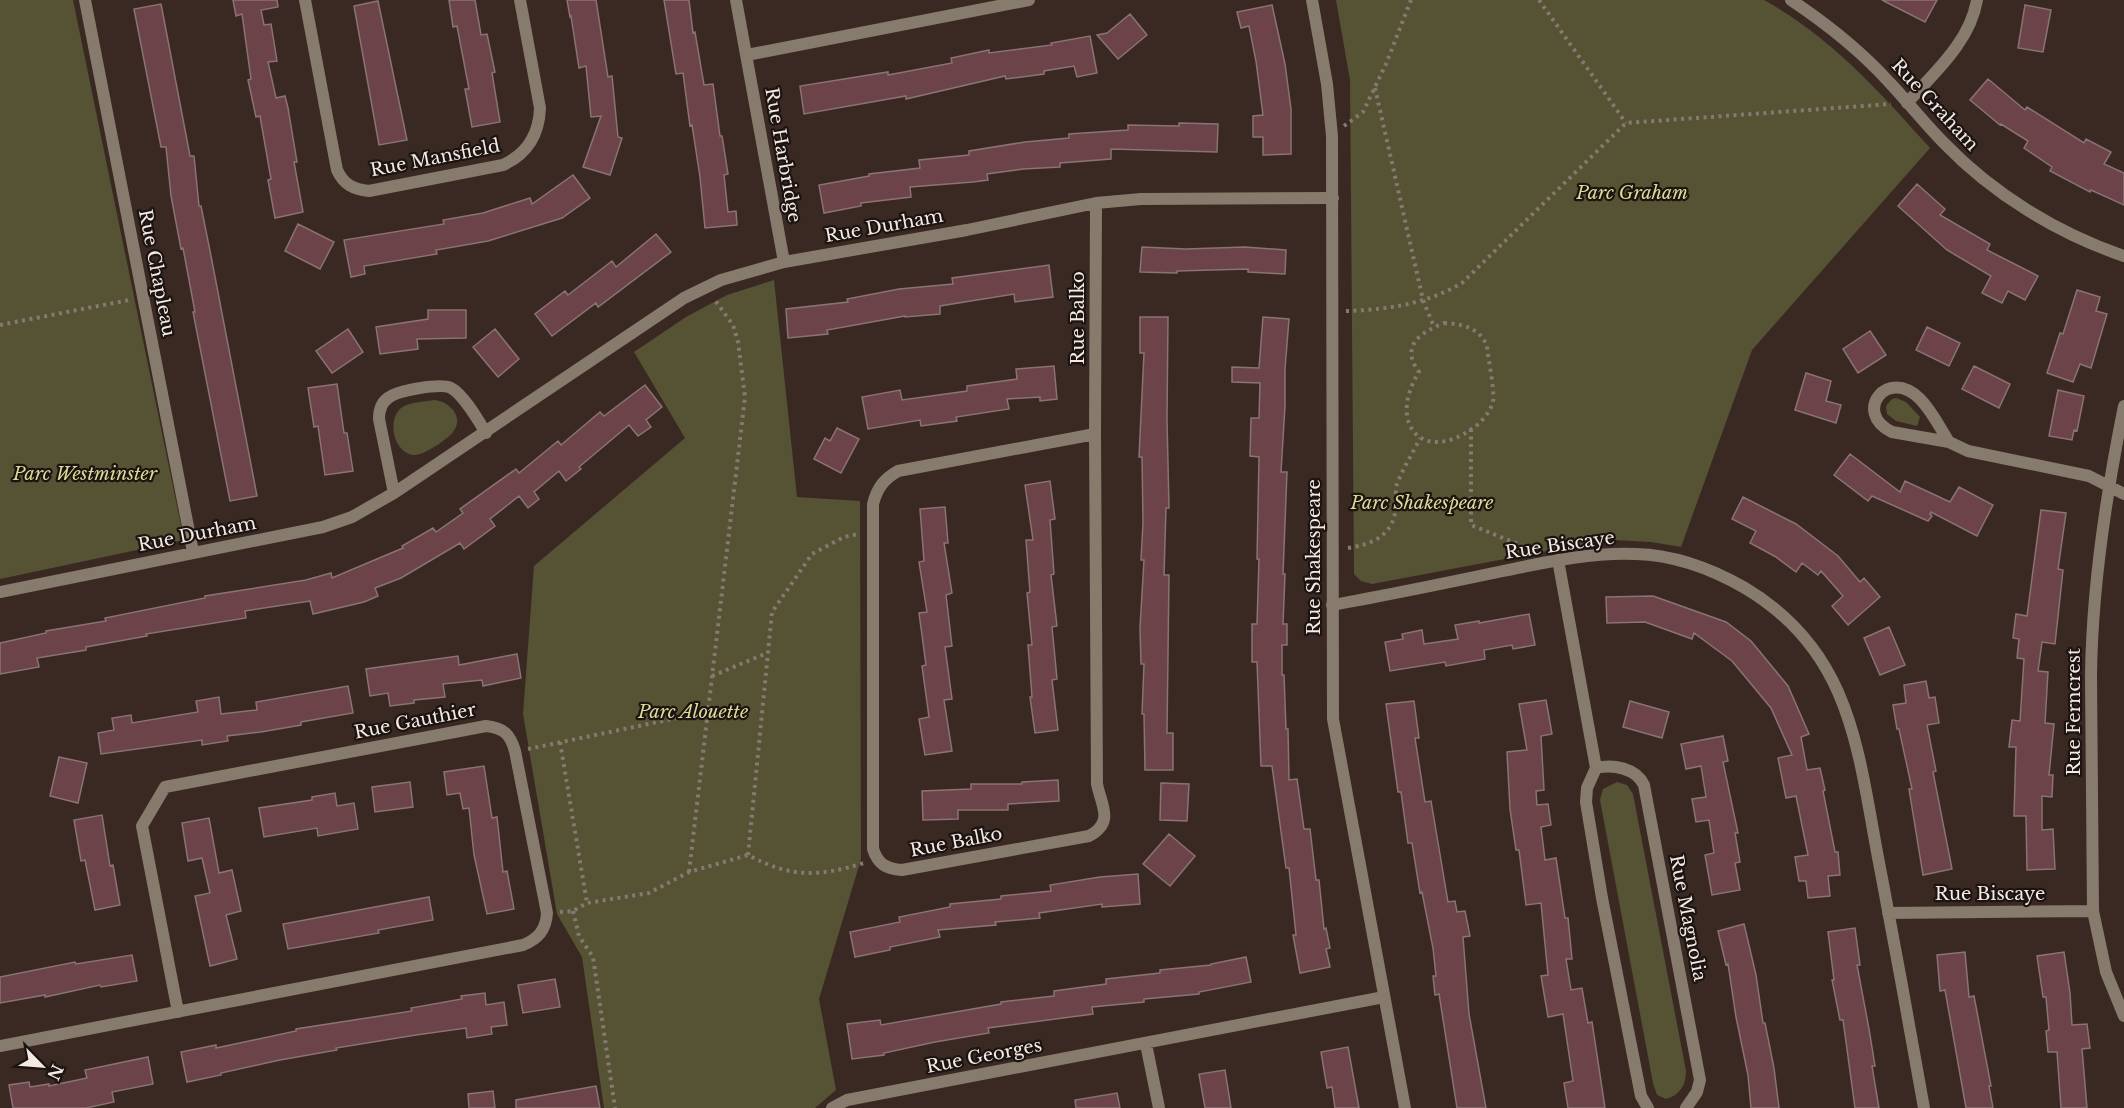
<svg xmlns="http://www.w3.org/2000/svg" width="2124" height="1108" font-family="'Libre Baskerville',serif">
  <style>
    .green { fill: #555334 }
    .building { fill: #6b4348; stroke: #897375; stroke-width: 1.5 }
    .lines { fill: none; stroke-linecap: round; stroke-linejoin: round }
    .path { stroke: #877872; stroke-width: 4; stroke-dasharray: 3 4.5; stroke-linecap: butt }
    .minor { stroke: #867b6d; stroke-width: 12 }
    .tertiary { stroke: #867b6d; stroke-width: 12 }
    .labels { text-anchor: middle; stroke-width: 4.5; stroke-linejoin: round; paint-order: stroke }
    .street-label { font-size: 18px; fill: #f5e9e5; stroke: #1b1410 }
    .park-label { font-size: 18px; font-style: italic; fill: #deda98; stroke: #1b1410 }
  </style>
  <rect width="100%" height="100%" fill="#3a2922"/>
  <path class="green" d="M0,0H73L184,540L0,579Z
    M1336,0H1764C1831,37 1880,92 1930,148L1752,350L1681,547L1651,542L1614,540L1574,546L1372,584L1361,581L1354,574L1350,80Z
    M774,280L797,497L860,501L861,859L819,999L836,1090L815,1108H604L582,957L557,914L523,714L534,566L685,438L634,352L686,317L727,295Z
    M1896,398L1906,402L1920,417L1917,426L1896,421L1887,414L1886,406L1892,399Z
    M434,400C449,401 465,417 453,432C448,439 423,456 414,455C395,453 387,424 399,410C406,402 423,402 434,400Z
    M1617,782L1627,785L1633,794L1686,1071C1686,1085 1680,1095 1666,1099L1657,1095L1653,1083L1600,800L1603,789Z"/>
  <path class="building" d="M233,0H277L278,7L261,10L264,25L271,24L277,61L268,62L276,98L285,96L288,108L297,162H294L303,212L275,218L268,180L271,179L260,116L256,117L248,80L251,79L242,14L236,16Z
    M449,0H475L481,35L487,34L495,72L492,73L500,122L472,127L465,89H469L457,26L453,27Z
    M567,0H596L608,77L612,76L618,137L622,138L610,175L583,167L601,116L591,117L586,66L579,68L571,16L570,17Z
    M664,0H689L693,33L695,32L704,85L713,84L720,136H722L728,174L724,175L728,212L736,211L737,225L705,228L700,177L692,125L690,126L683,73L676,74Z
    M1882,0H1937L1925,22Z
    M378,1L407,140L379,145L354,6Z
    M161,4L190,156H194L199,206H201L211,256L257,496L230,501L193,312H195L183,248L181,249L171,196L166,147H161L134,9Z
    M1272,5L1285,64L1291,109V154L1263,155V137H1253V116L1263,115L1256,61L1249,26L1241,28L1237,12Z
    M2025,5L2051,10L2043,52L2018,48Z
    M1130,14L1147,35L1118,59L1097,35L1107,33Z
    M1090,36L1097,73L1077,77L1074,66L1044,71V74L1006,79L1005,76L906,99V96L804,114L800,86L888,72V75L952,63L951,58L989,50V53L1052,45L1051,43Z
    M1988,79L2025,110L2027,107L2084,143L2086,139L2111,152L2104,164L2124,173V205L2091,190L2090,192L2050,171L2052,167L2024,148L2028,141L2001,124L2000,125L1970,100Z
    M1179,123L1218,124L1217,152L1111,149V159L1060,163V167L1023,169L987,174L988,180L973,182L910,187L911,197L861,203V206L824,213L819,185L869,176V174L920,168L919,160L969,155V151L1025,142L1069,138V134L1128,130V125L1179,126Z
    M573,175L590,198L562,218L488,241L436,250L437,254L364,266L365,274L351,277L344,240L444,224L443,220L483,213L530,198L532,204Z
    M1917,184L1945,209L1940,215L1990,244L1987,250L2038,276L2025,300L2008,291L2002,303L1982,293L1991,276L1947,250L1898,206Z
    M298,224L334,242L320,269L285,251Z
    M656,234L671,252L598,307L596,303L552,336L535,314L565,291L568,295L612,261L616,267Z
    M1142,247L1186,249L1245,247L1286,250L1285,274L1248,272V269L1177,271V273L1140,272Z
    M1049,265L1053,297L1015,302L1014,294L940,306V314L905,317V316L827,330L828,334L788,338L786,309L848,302L847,299L899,289L953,284L952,278Z
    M2077,290L2100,297L2096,311L2107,314L2091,368L2080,364L2073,382L2047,373L2060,333L2063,334Z
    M428,310H466V338L417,339L418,349L380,354L376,327L428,319Z
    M1140,317H1168L1167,420L1169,508H1166L1164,575H1169L1167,733H1173V770H1145L1144,714H1142L1144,664H1141L1140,628L1144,560H1141L1143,523L1142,457H1139L1144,353H1140Z
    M1263,317L1289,319L1285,369V406L1281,472H1287L1283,574H1285L1283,624H1287V645H1282V675H1284L1286,729H1288L1289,780L1297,779L1304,829H1310L1316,880H1319L1324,929L1326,928L1330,948L1326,949L1330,967L1300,973L1293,935H1296L1289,868H1286L1272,766H1261L1257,662H1252V624H1257L1259,559H1257L1259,457L1250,456L1251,418H1259L1260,383L1232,382V367L1259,368Z
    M1927,327L1960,343L1949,366L1916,350Z
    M348,329L363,352L332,373L316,351Z
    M495,329L519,359L498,377L473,347Z
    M1870,331L1886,355L1858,373L1843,349Z
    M1054,366L1057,399L1040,401V397L1007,399L1009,409L956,417L957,421L921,426L920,420L868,429L862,397L900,390L902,400L967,391V386L1017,379L1016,369Z
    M1974,366L2010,384L1999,408L1962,389Z
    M1806,373L1831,381L1826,401L1841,405L1836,423L1795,410Z
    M337,384L344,433H347L353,471L325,475L318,426L314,427L308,388Z
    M645,385L662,407L646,420L651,427L638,436L629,425L579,467L581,469L566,481L559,471L534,492L539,499L528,508L519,496L490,519L495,526L464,549L460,543L401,578L375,588L378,596L364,602L313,614L310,601L245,611L246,618L146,634L147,636L86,647V650L37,658L39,667L0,674V643L46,633V631L106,621L105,618L205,598V596L306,580L331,573L332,578L403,548L402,546L433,528L436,532L463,513L460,509L516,469L519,473L558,441L561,445L600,412L604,416Z
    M2058,390L2084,396L2077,431L2074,430L2072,440L2049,436Z
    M837,428L859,439L841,473L814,459L825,438L830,441Z
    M1850,454L1900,492L1905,481L1950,502L1959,487L1993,505L1977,536L1931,512L1930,514L1932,516L1928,521L1872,496L1868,501L1834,475Z
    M1050,481L1055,519L1050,520L1054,574L1051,575L1057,626L1052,627L1057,679L1052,680L1058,730L1035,733L1030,697H1032L1028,645H1032L1027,593L1030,592L1026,540H1033L1025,485Z
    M1743,497L1796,524L1838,556L1860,582L1864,578L1880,597L1848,625L1832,606L1843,596L1821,571L1818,575L1802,563L1796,572L1776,557L1750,543L1756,531L1732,519Z
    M945,507L948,543H944L952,593L946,595L952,646L945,647L952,699L944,700L952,751L925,755L919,719L929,717L922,666L926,665L919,613L927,612L919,562L924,561L920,509Z
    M2041,510L2066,513L2058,569L2063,570L2055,644L2042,642L2038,671L2048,672L2045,723L2054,724L2049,775H2053L2052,797L2042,796V830L2053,829L2055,869L2027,870L2026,816H2014L2016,747H2009L2012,720L2020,721L2024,659L2017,658L2019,639L2013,638L2016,614L2027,616Z
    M1653,596L1726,622L1751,641L1788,686L1809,734L1801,737L1807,770L1820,768L1825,790L1823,791L1835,852H1838L1840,875L1828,876L1830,896L1808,898L1806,881H1799L1795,857L1808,855L1796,796L1786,798L1778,758L1792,755L1771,708L1732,661L1694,633L1692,639L1645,622L1607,623L1606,597Z
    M1529,614L1535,645L1513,649L1512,645L1484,650L1485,659L1446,666L1445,662L1390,671L1385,642L1403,639L1402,634L1422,630L1424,644L1458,639L1455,625L1479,621V623Z
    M1889,627L1905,665L1880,675L1864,638Z
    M517,654L521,678L483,686L482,680L443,684L445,697L414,700V703L390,706L388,693L370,696L366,669L458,656L459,665Z
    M1926,681L1929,698L1935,697L1939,723L1927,725L1936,771L1933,772L1952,869L1923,875L1909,789H1912L1899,729H1897L1893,705L1906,703L1904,685Z
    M348,686L353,713L301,722V725L261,732L227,736L228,741L202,745V740L101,754L98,733L114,730L112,718L131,715L132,723L198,712L196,701L219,697L221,714L257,710L256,702Z
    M1546,700L1552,734L1541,736L1544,790L1536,791L1537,805L1548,804L1551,825L1541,827L1545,860L1556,858L1565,918H1568L1572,959H1566L1571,990L1582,988L1588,1023L1592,1022L1605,1108H1568L1564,1083L1573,1081L1563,1014L1548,1017L1541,976L1548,975L1541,903L1526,905L1519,850H1516L1510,809L1507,752L1527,750L1519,704Z
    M1414,701L1419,738H1415L1425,802L1431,801L1448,902L1455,901L1457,912L1465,911L1470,936L1463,937L1469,1014L1486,1108H1457L1439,994L1435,995L1433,976H1436L1433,948L1422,892L1420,893L1412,843H1408L1401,792H1398L1386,704Z
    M1630,701L1669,712L1662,738L1623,727Z
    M1723,736L1728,761L1723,762L1738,833H1735L1740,862L1735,863L1740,890L1712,895L1705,855L1714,853L1709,820L1696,822L1692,799L1706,797L1701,766L1686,769L1681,744Z
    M59,757L87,763L78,803L50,796Z
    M484,766L492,818L497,817L503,872L507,871L514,909L487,914L474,855L469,808L463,809L460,793L447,795L444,772Z
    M1058,780L1059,801L1008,804V810H958V819L923,820L922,791L971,789V784H1022V782Z
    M410,782L413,807L375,812L372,787Z
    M1161,783L1189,784L1187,821L1160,820Z
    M335,793L337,806L354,803L358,829L318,836L317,828L264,837L259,808L312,800V797Z
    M102,815L110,866L113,865L120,905L95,910L85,860L81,861L74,820Z
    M209,818L219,873L232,870L241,911L226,915L237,959L210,966L195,896L210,893L202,858L188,861L182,823Z
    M1169,834L1195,856L1170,886L1143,864Z
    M1138,874L1140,904L1102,907V904L1039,913L1040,918L995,922L996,925L938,930L940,937L890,947V950L855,957L850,932L900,922L899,917L950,907V904L1001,899V896L1051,891L1050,885L1100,877Z
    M429,897L433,920L378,930L379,933L288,949L283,924Z
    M1744,924L1756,975L1763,1023H1765L1774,1068L1779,1108H1751L1748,1075L1736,1017L1728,964L1726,965L1718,931Z
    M1855,928L1860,965H1857L1869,1029L1875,1066H1872L1879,1108H1855L1843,1020H1840L1832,980H1834L1828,932Z
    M1965,952L1969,997L1974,996L1991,1086H1989L1993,1108H1966L1945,990L1940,991L1937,955Z
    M2064,952L2070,993L2072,1025L2087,1024L2090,1048L2082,1049L2087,1108H2061L2057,1052H2048L2046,1031L2049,1030L2046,997H2043L2037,956Z
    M132,955L137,981L101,987L100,985L45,997V995L0,1003V977L75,962L76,964Z
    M1246,957L1251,982L1199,992V994L1144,999V1002L1092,1007L1093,1014L988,1028L989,1033L935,1042L884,1053V1055L852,1059L847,1024L880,1020L881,1025L1001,1004V1002L1054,996V991L1106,984V979L1160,973V970L1211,965V964Z
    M555,979L560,1007L523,1013L518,985Z
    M485,993L486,1005L504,1002L507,1025L491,1027L492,1034L467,1038L466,1028L416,1035L336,1048L337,1050L280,1060L221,1073V1075L187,1082L181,1052L216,1045V1048L296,1031V1029L412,1011L411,1008L462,999L461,996Z
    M1348,1047L1359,1108H1335L1332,1087L1327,1088L1321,1052Z
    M148,1057L153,1084L112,1092L114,1102L86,1108H13L9,1085L29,1082L30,1087L49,1084V1086L87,1078L85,1070Z
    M1225,1070L1231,1108H1205L1199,1074Z
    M596,1086L600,1108H516V1100Z
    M493,1091L495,1108H469L468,1094Z
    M1117,1093L1120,1108H1076L1075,1100Z"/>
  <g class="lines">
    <path class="path" d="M1539,0L1626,123
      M1375,88L1423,300L1434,327
      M1344,126L1363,112L1386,64L1411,0
      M1346,311C1385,310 1427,304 1462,283L1626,123L1891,104
      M1444,323C1462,324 1479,327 1487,346C1488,359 1495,390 1493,402C1490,412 1482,422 1473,428C1422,465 1387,423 1419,372C1399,345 1422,332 1444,323Z
      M0,325L129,300
      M1471,429V525L1533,550
      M1348,548C1373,544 1393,536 1396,507C1396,500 1395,491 1397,484C1403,468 1413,453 1420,438
      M712,676L767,653
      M560,742L587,903
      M528,749L706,712
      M748,855L772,612L812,554L844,537L858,534
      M689,872L745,397L738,342L733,325L714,299
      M573,911L579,936L593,957L615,1108
      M560,912L573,911L587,903L649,893L689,872L748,855C791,878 818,877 864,863"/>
    <path class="minor" d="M85,0L193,552
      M305,0L337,170C344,185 353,189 369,191L503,165C527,154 539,135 540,108L520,0
      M736,0L784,262
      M1791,0C1827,24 1860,50 1889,82C1908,102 1925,124 1944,143C1993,194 2057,233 2124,256
      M747,55L1029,0
      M1907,103C1934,73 1970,42 1977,0
      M2124,406C2106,495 2092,586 2091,676L2093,911L2106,972L2124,1016
      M1095,434L898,471C884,479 877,488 873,504V849C878,864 886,869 902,870L1089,836C1115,822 1101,805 1097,784L1095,434L1096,203
      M1949,442C1940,428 1932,411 1920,399C1887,366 1852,413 1892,432L1949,442L1968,451L2089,476L2124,494
      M394,493L379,419C379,410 381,403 388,398C398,390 441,383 451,388C464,395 478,420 486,433
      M1558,560L1596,768L1587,788L1586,802L1602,898L1641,1096L1648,1108
      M0,592L323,527L352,517L394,493L684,298L721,280L784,262L967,230L1096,203L1141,199L1333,198
      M1332,605C1389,595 1446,583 1503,571C1547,562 1592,552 1636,554C1674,555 1712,569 1745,588C1856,654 1858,758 1881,873C1896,951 1910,1030 1924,1108
      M1596,768C1613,764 1636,768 1644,785L1700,1080L1697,1092L1686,1108
      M1888,913L2093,911
      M1146,1044L1159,1108
      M0,1046L523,945C538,939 546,930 547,913L515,751C510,734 504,728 486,726L165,787L142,826L178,1012
      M832,1108L847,1100L1384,997"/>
    <path class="tertiary" d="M1312,0L1327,84L1332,136L1333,719L1405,1108"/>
  </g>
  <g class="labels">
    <g class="street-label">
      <text transform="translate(1935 105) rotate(47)" y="6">Rue Graham</text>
      <text transform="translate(783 155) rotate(80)" y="6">Rue Harbridge</text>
      <text transform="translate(435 158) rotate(-11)" y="6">Rue Mansfield</text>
      <text transform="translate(884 226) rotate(-10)" y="6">Rue Durham</text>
      <text transform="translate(157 273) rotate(79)" y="6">Rue Chapleau</text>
      <text transform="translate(1078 318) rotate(-90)" y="6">Rue Balko</text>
      <text transform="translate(197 534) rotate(-11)" y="6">Rue Durham</text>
      <text transform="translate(1560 545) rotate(-8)" y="6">Rue Biscaye</text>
      <text transform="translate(1314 557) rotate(-90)" y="6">Rue Shakespeare</text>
      <text transform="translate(2074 712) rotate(-90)" y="6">Rue Ferncrest</text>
      <text transform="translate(415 721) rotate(-11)" y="6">Rue Gauthier</text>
      <text transform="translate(956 842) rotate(-11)" y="6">Rue Balko</text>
      <text x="1990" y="900">Rue Biscaye</text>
      <text transform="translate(1688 918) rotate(79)" y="6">Rue Magnolia</text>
      <text transform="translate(984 1056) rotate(-11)" y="6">Rue Georges</text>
    </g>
    <g class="park-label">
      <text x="1632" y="199">Parc Graham</text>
      <text x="85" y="480">Parc Westminster</text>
      <text x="1422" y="509">Parc Shakespeare</text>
      <text x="693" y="718">Parc Alouette</text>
    </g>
  </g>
  <g transform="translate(42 1066) rotate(115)" stroke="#1b1410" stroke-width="4.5" paint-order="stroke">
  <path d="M0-4.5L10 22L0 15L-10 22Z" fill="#f5e9e5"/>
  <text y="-9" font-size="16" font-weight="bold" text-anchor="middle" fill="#f5e9e5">N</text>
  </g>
</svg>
